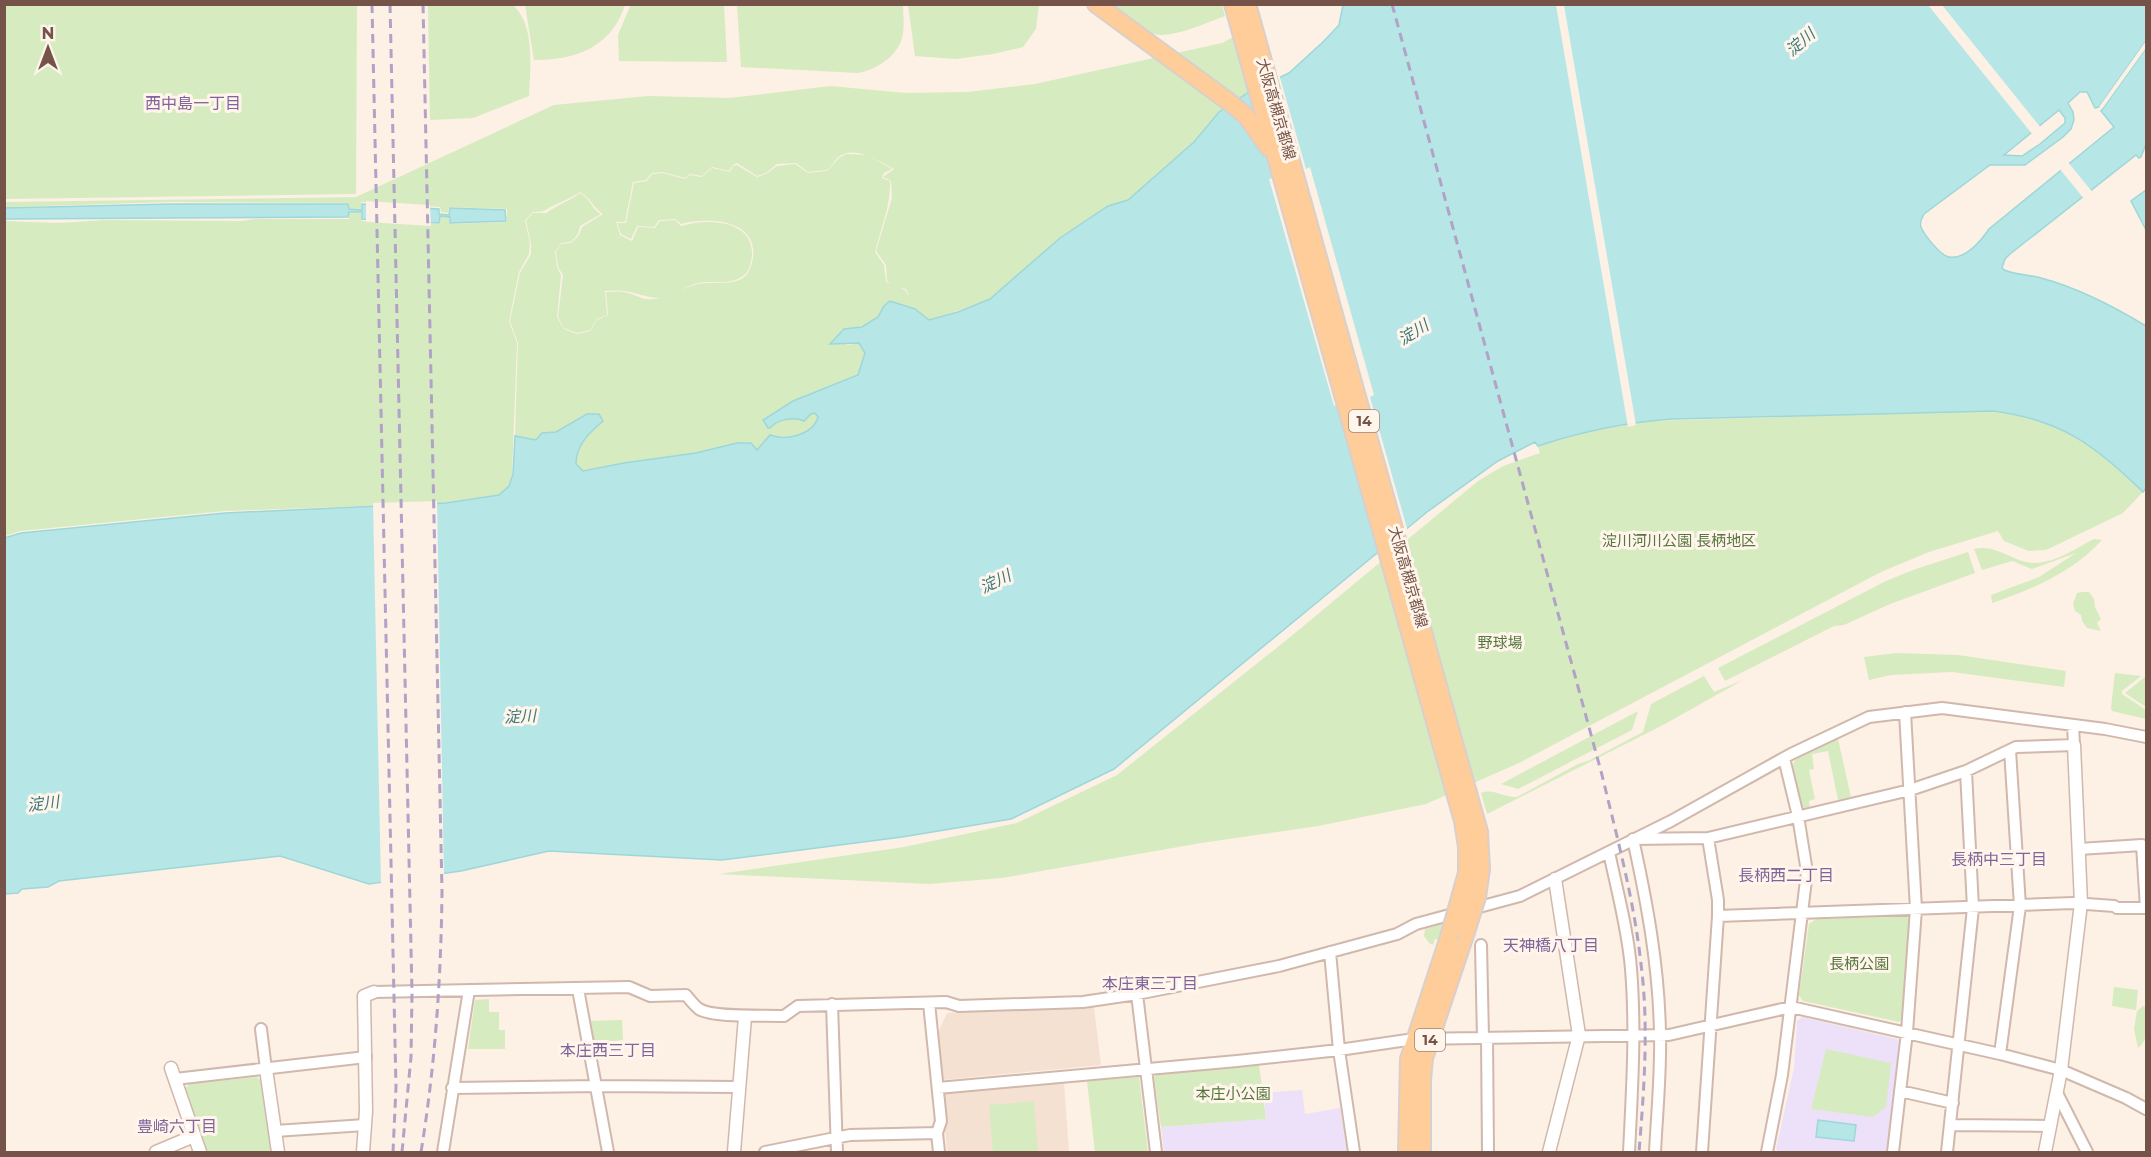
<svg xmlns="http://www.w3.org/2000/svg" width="2151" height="1157" font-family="Montserrat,'Noto Sans JP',sans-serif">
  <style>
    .residential { fill: #f5e1d2 }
    .education { fill: #ede0f9 }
    .green { fill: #d7ebc1 }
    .water { fill: #b7e6e7; stroke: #9dd7d9; stroke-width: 1.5; fill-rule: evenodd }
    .pier { fill: #fdf0e4 }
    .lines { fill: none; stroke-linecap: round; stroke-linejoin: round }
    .minor-casing { stroke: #d1b8ac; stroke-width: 14 }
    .tertiary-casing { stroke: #d1b8ac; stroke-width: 15 }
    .primary-casing { stroke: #d9cfcc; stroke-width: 20 }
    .minor { stroke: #fff; stroke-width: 10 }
    .tertiary { stroke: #fff; stroke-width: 12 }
    .primary { stroke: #fecd9a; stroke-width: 16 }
    .rail { stroke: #b1a2c7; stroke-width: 3; stroke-dasharray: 9 6; stroke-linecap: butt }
    .primary-bridge-casing { stroke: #d9cfcc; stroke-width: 20; stroke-linecap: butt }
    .primary-bridge { stroke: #fecd9a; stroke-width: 16 }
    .labels { text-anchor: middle; stroke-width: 6; stroke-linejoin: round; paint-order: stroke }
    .shield { fill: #fff5eb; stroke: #9f8479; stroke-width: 1.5 }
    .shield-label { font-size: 14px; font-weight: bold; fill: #765348 }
    .street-label { font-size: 15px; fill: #765348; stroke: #fff5eb }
    .park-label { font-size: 15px; fill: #55773d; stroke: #fff5eb }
    .water-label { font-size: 16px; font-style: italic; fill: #3c797c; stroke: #fff5eb }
    .neighbourhood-label { font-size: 16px; fill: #81649a; stroke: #fff5eb }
  </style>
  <rect width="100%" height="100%" fill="#fdf0e4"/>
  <path class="residential" d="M1094,1007L1101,1065L941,1080L937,1035L947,1013Z
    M1064,1083L1069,1152H947L942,1092Z"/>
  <path class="education" d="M1802,1017L1897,1039L1901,1045L1887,1152H1779L1776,1149L1794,1068L1797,1021Z
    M1302,1090L1305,1114L1340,1108L1347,1152H1164L1161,1127L1266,1119L1264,1093Z"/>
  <path class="green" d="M512,4C536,25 530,68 529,96L473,118L430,120L428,5Z
    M631,4L724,5L727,62L619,61L618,35Z
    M4,5H357L356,194L5,199Z
    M525,5V4L625,5C611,48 575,60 534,60Z
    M737,5H903C903,15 905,28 902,38C897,57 875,70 858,73L741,67Z
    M908,5H1039L1036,29L1023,47L993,54L956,59L915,56Z
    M1111,5H1222L1225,16C1206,23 1183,34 1162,35C1146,36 1122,15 1111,5Z
    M1233,37L1249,92L1219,112L1194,142L1128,200L1108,206L1060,238L990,299L957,311L929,320L916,309L890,301C884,306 882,312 877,317C868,326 856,328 844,329L847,345L859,343L865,353L858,375L793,401L763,419L770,428L775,422L815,413L818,417C810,448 775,425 757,450L723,446L696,453L623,463L582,471L576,464C575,445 589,434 603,421L587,414L556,432L542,433L536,440L515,436L518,343L510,321L520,273L531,254V244L526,220L533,213H546C557,205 569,201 580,193C591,199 592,210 601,214L580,226L578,234L571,242L561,243L555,252L557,267L561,275L557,317L564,329L577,334L590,331L597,320L608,315L606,292C612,292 619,291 624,292C632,293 639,298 646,299C666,301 680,288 698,284C713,281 730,286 743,278C750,273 751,266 753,258C758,219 708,217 681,224L675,219L659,220L654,227L637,226L631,239L621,234L617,223H626L634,183L647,181L652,174L663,173L685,179L690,175L702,177L712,168L730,172L733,166L737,165L757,177L766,174L777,166L795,164L808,173L827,171L839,158L846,154L867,155L892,169L884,173L882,178L890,181C891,205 881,228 875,252L884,265L886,282L905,290L910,298L906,289L893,286L887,281L886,265L876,251L892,198L891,181L883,177L894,169C880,162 856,145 840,156C835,159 832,166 827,170L808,172L796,163L777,164L766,173L757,176L737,163L733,165L729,171L712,167L702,176L690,174L685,178L663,172L652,173L646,180L633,182L625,222H616L620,235L632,241L638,227L655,228L660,221L675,220L681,226C707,218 754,219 752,256C751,263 749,272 743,276C730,286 713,280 698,283C685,286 673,297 659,298C646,298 636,292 623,291C617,290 611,291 605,291L607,315L597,319L590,330L577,333L564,328L558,317L563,275L558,267L556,252L561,244L571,243L579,235L582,227L603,214C593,208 592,199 580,192C572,197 565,200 557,204C545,209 547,212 533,212L525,220L530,244L529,254L519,272L509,321L517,343L512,474L509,486L499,495L446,503L225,511L20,531L5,536V221L59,223L105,220L242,221L254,219H349V213H361L362,221L440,224V217H449V224L507,222V209L449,207L448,213L441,212L440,207L361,202V209L349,208V203L171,202L11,207H5V202L356,197L554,105L648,96L730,98L830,86L906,93L968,92L1035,84L1222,43Z
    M1970,411C2049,412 2089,439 2143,492L2123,513L2046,550L2029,551L2004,541L1998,531L1929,552L1881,572L1519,763L1426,804L1318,826L1201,843L1002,878L929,884L719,874L904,847L1017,823L1117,775L1289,638L1478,481L1503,466L1540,453L1538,446L1598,429L1650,421Z
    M2094,539L2102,540C2073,572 2033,589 1992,603L1991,595L2039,577L2076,553L2032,569L2012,561L1982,570L1974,549C1997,544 2012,562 2033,563C2054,564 2076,548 2094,539Z
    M1968,552L1975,573L1890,604L1844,625L1834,626L1725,681L1718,668L1886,581L1913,570Z
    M2083,592H2089L2094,599L2095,607L2101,619L2097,623L2101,631L2087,628L2082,621L2081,615L2075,611L2073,604L2077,593Z
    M1896,653L1958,655L2066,671L2064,687L1952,672L1891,675L1869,680L1864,657Z
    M2115,673L2141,676L2122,691V694L2146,710V719L2112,711L2111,708Z
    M1704,676L1714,692L1743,680L1665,724L1487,814L1481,793C1493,788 1504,798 1517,797L1578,764L1588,761L1643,732L1651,704Z
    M2145,677L2146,678V707L2125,693Z
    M1638,711L1632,730L1518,789L1501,784Z
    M1838,739L1851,797L1838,800L1828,751L1812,754L1814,769L1809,770L1815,799L1809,801L1810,807L1805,808L1800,805L1793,765L1795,760Z
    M1906,916L1910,920L1903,1018L1899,1022L1803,1001L1799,995L1809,924L1816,919Z
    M1446,923L1440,940L1435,939L1433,945L1429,943L1424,936L1425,929Z
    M2114,987L2138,990L2136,1010L2112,1006Z
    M489,999V1012H499V1030H505V1049H468L475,1000Z
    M2143,1006L2146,1007C2147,1021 2150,1039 2138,1048L2134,1029L2137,1011Z
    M622,1020L623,1040L615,1041L616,1048L596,1051L591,1021Z
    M1826,1049L1891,1063L1886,1107L1873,1117L1811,1109Z
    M1259,1064L1266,1119L1161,1127L1154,1077L1158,1073Z
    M256,1077L261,1080L271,1152H207L185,1089L189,1084Z
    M1139,1077L1148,1152H1095L1087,1081Z
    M1034,1101L1038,1152H993L989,1105Z"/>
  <path class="water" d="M1343,5H2146V41L2099,107L2095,108L2087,92H2080L2068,103L2073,112L2074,120L2071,129L2063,137L2025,165H1990L1924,214C1922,218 1919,222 1921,227C1924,235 1941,256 1949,257C1965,260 1981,241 1989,229L2114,127L2101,111L2146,48V144L2141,157L2139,158L2136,155L2010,254L2005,259L2002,268C2006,274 2032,275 2041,278C2079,288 2113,306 2146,326V488L2143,492C2095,445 2060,419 1992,411L1674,419C1627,422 1583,431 1538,446L1535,442L1498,461L1427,512L1114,769L1011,819L902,837L722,860L549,851L461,871L369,884L280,856L59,881L48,887L22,889L18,893L5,894L4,538L21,533L225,513L446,503L499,495L509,486L513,474L515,436L536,440L542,433L556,432L587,414H599L603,421C589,433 576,445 576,464L583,471L624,463L696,453L737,443H751L757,450L770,435C786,441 813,435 818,417L815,413L811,414L804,421C793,416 777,420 770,428H768L763,420L793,401L858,375L865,353L859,343L830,344L844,329L862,327L878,317L884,306L890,301L915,309L929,320L958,312L990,299L1060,238L1108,206L1128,200L1194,142L1219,112L1249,92L1289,73L1324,41L1339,25ZM2059,110L2065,118V123L2040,144L2022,156L2004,155Z
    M2146,190V230L2131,201Z
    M171,204H348L349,209L362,210V204L439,209V214L449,215L450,208L505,210L506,221L450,223V217L440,216L439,223L362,219V212H349L348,217L5,219V208Z
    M1818,1120L1856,1125L1854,1141L1816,1137Z"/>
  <path class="pier" d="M1556,5H1564L1636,425L1628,427Z
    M1928,5H1942L2041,128L2033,135Z
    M2146,41V48L2102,109L2099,107Z
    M1279,74L1306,169L1310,167L1374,395L1370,397L1408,532L1381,554L1339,404L1334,406L1269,179L1275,177L1266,155L1234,98L1256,114L1251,88Z
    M2067,161L2094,194L2085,200L2059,168Z
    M366,201L430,205L431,226L366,222Z
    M437,501L444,876L381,885L373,503Z"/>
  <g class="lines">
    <defs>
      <path id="minor" d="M2079,849L2142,845L2146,908
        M1609,852C1617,891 1628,930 1631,969C1636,1030 1632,1091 1629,1152
        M1718,916L2073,903L2114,906L2117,908H2146
        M1481,945L1483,1038
        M1330,952L1339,1050L1354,1152
        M578,989L608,1152
        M374,992L629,987L650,996L686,995C690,1000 694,1005 699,1009C713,1018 765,1015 784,1016L798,1006L946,1002L959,1006L1083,1002L1137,994L1279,966L1397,934L1416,924L1520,896L1671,821L1791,754L1869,717L1942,708L2105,729L2146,737
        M1137,994L1156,1152
        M832,1004L837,1152
        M261,1029L266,1069
        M1487,1038L1488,1152
        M2000,1054L2020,906L2010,750
        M175,1079L366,1057
        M452,1088L597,1086L738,1087
        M938,1088L1237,1061L1339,1050L1414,1039L1669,1035L1791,1007L2000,1054L2061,1070L2126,1098L2146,1109
        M1900,1091L1953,1103
        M2057,1093L2087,1152
        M1951,1125L2050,1126
        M275,1131L365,1125
        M937,1133L939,1152
        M443,1152L469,990
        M765,1152L850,1135L937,1133L941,1121L929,1003
        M1655,1152C1657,1113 1661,1073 1660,1034C1659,967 1647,903 1633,839L1708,838L1910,790L1966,771L2016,747L2074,745L2073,726
        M1702,1152L1718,916V900L1708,838
        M1767,1152L1782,1075L1807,872L1798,816L1784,758
        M1893,1152L1907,1032L1916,909L1905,712
        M1947,1152L1973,908L1966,771"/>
      <path id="tertiary" d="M171,1068L200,1152
        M266,1069L278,1152
        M156,1152L194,1136
        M363,1152L366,1111L364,996L374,992
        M734,1152L745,1017
        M1549,1152L1579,1035L1555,879
        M2045,1152L2061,1070L2081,903L2074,745"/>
      <path id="primary" d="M1096,4L1232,104L1246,116L1269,148
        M1233,4L1463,821L1467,847V873
        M1247,4L1479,832L1481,869
        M1407,1152L1409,1059L1449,937
        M1422,1152V1080L1424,1058L1466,932"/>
    </defs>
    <use href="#minor" class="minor-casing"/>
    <use href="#tertiary" class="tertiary-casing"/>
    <use href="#primary" class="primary-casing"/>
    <use href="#minor" class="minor"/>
    <use href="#tertiary" class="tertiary"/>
    <use href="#primary" class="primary"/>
    <path class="rail" d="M372,4L396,1087L393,1152
      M390,4L412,993L411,1057L402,1152
      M1392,4L1602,775C1617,837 1634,900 1641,964C1649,1026 1644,1090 1639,1152
      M421,1152C435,1066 441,980 442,892L423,4"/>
    <defs>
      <path id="primary-bridge" d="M1466,932L1477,897L1481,869
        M1449,937L1467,873"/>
    </defs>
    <use href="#primary-bridge" class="primary-bridge-casing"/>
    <use href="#primary-bridge" class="primary-bridge"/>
  </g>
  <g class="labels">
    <g class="shield">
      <rect x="1349" y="410" width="30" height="22" rx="4.5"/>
      <rect x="1415" y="1029" width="30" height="22" rx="4.5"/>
    </g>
    <g class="shield-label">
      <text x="1364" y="426">14</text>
      <text x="1430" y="1045">14</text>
    </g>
    <g class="street-label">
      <text transform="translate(1276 109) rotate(74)" y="5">大阪高槻京都線</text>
      <text transform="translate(1408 577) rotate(74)" y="5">大阪高槻京都線</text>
    </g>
    <g class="park-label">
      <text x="1679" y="546">淀川河川公園 長柄地区</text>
      <text x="1500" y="648">野球場</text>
      <text x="1859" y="969">長柄公園</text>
      <text x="1233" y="1099">本庄小公園</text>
    </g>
    <g class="water-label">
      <text transform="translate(1800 42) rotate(-41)" y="6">淀川</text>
      <text transform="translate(1413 332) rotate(-32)" y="6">淀川</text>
      <text transform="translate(995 581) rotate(-26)" y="6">淀川</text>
      <text transform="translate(520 716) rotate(-3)" y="6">淀川</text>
      <text transform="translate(43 803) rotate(-7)" y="6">淀川</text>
    </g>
    <g class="neighbourhood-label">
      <text x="193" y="109">西中島一丁目</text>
      <text x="1999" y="865">長柄中三丁目</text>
      <text x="1786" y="881">長柄西二丁目</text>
      <text x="1551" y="951">天神橋八丁目</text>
      <text x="1150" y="989">本庄東三丁目</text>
      <text x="608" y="1056">本庄西三丁目</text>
      <text x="177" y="1132">豊崎六丁目</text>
    </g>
  </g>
  <rect width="2151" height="1157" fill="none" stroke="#765348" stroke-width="12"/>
  <g transform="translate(48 48)" stroke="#fff5eb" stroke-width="4.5" paint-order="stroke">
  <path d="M0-4.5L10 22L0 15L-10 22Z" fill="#765348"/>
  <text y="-9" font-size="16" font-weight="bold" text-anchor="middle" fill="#765348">N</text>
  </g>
</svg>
